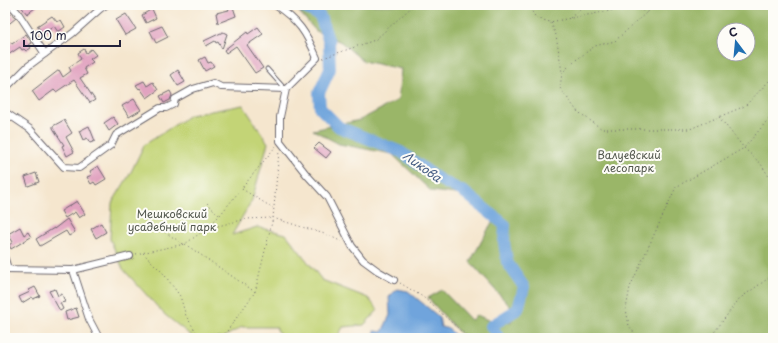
<svg xmlns="http://www.w3.org/2000/svg" width="778" height="343" font-family="'Playpen Sans',sans-serif">
  <style>
    .green { fill: #c3d476; stroke: #727b58 }
    .forest { fill: #9ab667; stroke: #5e6c51; fill-rule: evenodd }
    .water { fill: #6fa4dc; stroke: #48638c }
    .lines { fill: none; stroke-linecap: round; stroke-linejoin: round }
    .stream { stroke: #6fa4dc; stroke-width: 2 }
    .river { stroke: #6fa4dc; stroke-width: 12 }
    .building { fill: #e1a3c0 }
    .service-casing { stroke: #6c676e; stroke-width: 5 }
    .minor-casing { stroke: #6c676e; stroke-width: 8 }
    .path { stroke: #6c676e; stroke-width: 1; stroke-dasharray: 1 3; stroke-linecap: butt }
    .service { stroke: #fff; stroke-width: 3 }
    .minor { stroke: #fff; stroke-width: 6 }
    .labels { text-anchor: middle; stroke-width: 4; stroke-linejoin: round; paint-order: stroke }
    .park-label { font-size: 11px; fill: #52574d; stroke: #fdfcf7 }
    .water-label { font-size: 12px; font-style: italic; fill: #455c83; stroke: #fdfcf7 }
  </style>
  <rect width="100%" height="100%" fill="#fdfcf7"/>
  <filter id="ink" filterUnits="userSpaceOnUse"><feTurbulence type="fractalNoise" baseFrequency=".025" numOctaves="2"/><feDisplacementMap in="SourceGraphic" scale="8" xChannelSelector="R" yChannelSelector="G"/><feConvolveMatrix kernelMatrix="1 2 1 2 8 2 1 2 1" color-interpolation-filters="sRGB"/></filter>
  <filter id="wash" filterUnits="userSpaceOnUse"><feTurbulence type="fractalNoise" baseFrequency=".012" numOctaves="4" result="noise"/><feDisplacementMap in="SourceGraphic" scale="16" xChannelSelector="R" yChannelSelector="G"/><feGaussianBlur stdDeviation="0.9" result="paint"/><feColorMatrix in="noise" values="0 0 0 0 0 0 0 0 0 0 0 0 0 0 0 0 0 1.4 0 .05"/><feComposite in="paint" operator="in"/></filter>
  <g filter="url(#wash)">
    <rect width="100%" height="100%" fill="#f5e6ce"/>
    <path class="green" d="M243,105L268,143L252,200L232,235L257,227L286,234L322,280L368,298L378,310L364,325L343,327L337,338H281L276,327H242L222,338H194L164,314L123,269L110,239L112,203L130,174L144,145L190,115Z"/>
    <path class="forest" d="M293,5H773V338H464L428,298L442,290L471,320L477,315L490,321L496,319L511,322L516,313L470,262L496,215L472,196L431,191L392,154L339,144L313,130L360,120L398,100L401,69L363,61L341,42L316,31ZM724,30H748V54H724Z"/>
    <path class="water" d="M397,289L408,291L439,317L441,327L449,329L458,338H373H374V331L382,332L390,315L389,297Z"/>
    <g class="lines">
      <path class="stream" d="M495,338V333"/>
      <path class="river" d="M299,5L320,16L329,42L330,69L319,93L320,108L339,127L401,152L440,180L464,192L505,225L504,242L507,262L524,287L518,309L491,326L499,338"/>
    </g>
    <g id="blocks">
      <path class="building" d="M20,5H39L27,14Z
        M233,7L236,16L218,23L216,13L229,10L228,8Z
        M5,8L16,18L5,27Z
        M152,9L156,18L146,23L142,15Z
        M126,14L136,29L125,35L116,20Z
        M52,16L57,22L61,20L65,27L58,32L54,26L43,34L37,26Z
        M162,26L168,37L156,43L150,31Z
        M258,27L263,34L247,45L263,68L255,73L236,46L226,53L224,50L247,32L248,34Z
        M223,32L227,34L222,49L218,42L216,43L215,41L206,46L204,41Z
        M26,34L32,43L29,45L31,48L26,51L24,49L22,50L20,47L5,57V46L11,42L12,44Z
        M84,49L86,53L91,49L96,55L90,59L93,62L84,68L87,74L80,78L95,100L90,103L74,80L56,92L54,90L39,101L32,91L59,70L63,77L71,71L69,67L81,59L78,53Z
        M205,57L208,63L211,62L214,66L205,71L199,60Z
        M178,70L185,82L178,86L171,75Z
        M144,81L147,86L153,82L158,90L147,98L140,88L139,89L136,85Z
        M170,91L172,95L170,100L164,103L160,96Z
        M134,99L141,110L129,117L122,106Z
        M113,117L118,124L109,131L104,123Z
        M64,120L72,133L66,137L74,152L67,156L62,146L64,145L53,128V126Z
        M89,126L95,141L90,143L87,138L83,140L79,131Z
        M319,143L331,152L326,158L314,148Z
        M98,166L106,179L96,185L94,182L91,184L87,177L92,175L90,171Z
        M36,173L39,182L28,186L25,177Z
        M77,201L85,214L79,218L75,212L65,218L61,211Z
        M67,219L75,232L69,236L66,231L40,246L36,239L54,228V229Z
        M101,223L106,232L96,238L91,229Z
        M20,227L24,235L28,232L31,237L11,249L9,245L13,242L8,234Z
        M35,287L40,296L33,299L32,297L22,303L19,297L30,292L29,290Z
        M55,289L58,296L62,294L65,302L60,303L63,309L60,311L49,291Z
        M76,308L79,317L67,320L65,312Z"/>
    </g>
  </g>
  <g filter="url(#ink)">
    <use href="#blocks" fill-opacity="0" stroke="#6c676e" stroke-width="1"/>
    <g class="lines">
      <defs>
        <path id="service" d="M267,69L284,88"/>
        <path id="minor" d="M11,5L18,13L45,54
          M275,5C299,21 306,32 317,58L286,89L280,117V141L306,174L327,197L352,246L363,260L378,271L394,280
          M5,89L27,67L73,33L100,9L106,5
          M5,112L30,129L64,167L79,168L111,145L116,135L160,108H166L174,104L175,99L193,89L213,83L221,87L286,89
          M5,259L8,269
          M5,269L73,270L130,256
          M73,270L89,319L99,338"/>
      </defs>
      <use href="#service" class="service-casing"/>
      <use href="#minor" class="minor-casing"/>
      <path class="path" d="M516,5L530,10
        M528,5L536,18L550,22L630,7L647,12
        M659,5L647,12L615,41L595,46L573,62L562,73L560,88L577,111L602,129H690L745,106L773,77
        M570,18L585,5
        M551,23L556,35L562,72
        M323,58L375,40L414,5
        M719,117L744,148L761,164L773,183
        M242,189L273,208
        M207,203L219,215
        M206,229L220,215L276,146
        M162,230L183,244
        M185,244L255,292
        M143,253L163,273L180,296L186,316L200,338
        M136,254L185,244L206,229L246,219L273,218L328,235L342,242
        M400,283L423,297L467,336L468,338
        M224,338L225,334L255,292L273,218L279,151
        M638,338L629,326L626,309L630,287L676,187L744,148L773,114
        M710,338L739,299L773,275"/>
      <use href="#service" class="service"/>
      <use href="#minor" class="minor"/>
    </g>
  </g>
  <g class="labels">
    <g class="park-label">
      <text x="629" y="159">Валуевский<tspan x="629" dy="13">лесопарк</tspan></text>
      <text x="172" y="218">Мешковский<tspan x="172" dy="13">усадебный парк</tspan></text>
    </g>
    <g class="water-label">
      <text transform="translate(422 167) rotate(35)" y="4">Ликова</text>
    </g>
  </g>
  <rect width="778" height="343" fill="none" stroke="#fdfcf7" stroke-width="20"/>
  <g transform="translate(736 42) rotate(344)"><circle r="19" fill="#fdfcf7" stroke="#a5a5ac"/>
  <path d="M0-3L7 15L0 10L-7 15Z" fill="#1f6fb2"/>
  <text y="-6" font-size="11" font-weight="bold" text-anchor="middle" fill="#22223b">С</text>
  </g>
  <path d="M24 40v6h96v-6" fill="none" stroke="#22223b" stroke-width="2"/>
  <text x="30" y="40" font-size="12" fill="#22223b" stroke="#fdfcf7" stroke-width="3" paint-order="stroke">100 m</text>
</svg>
